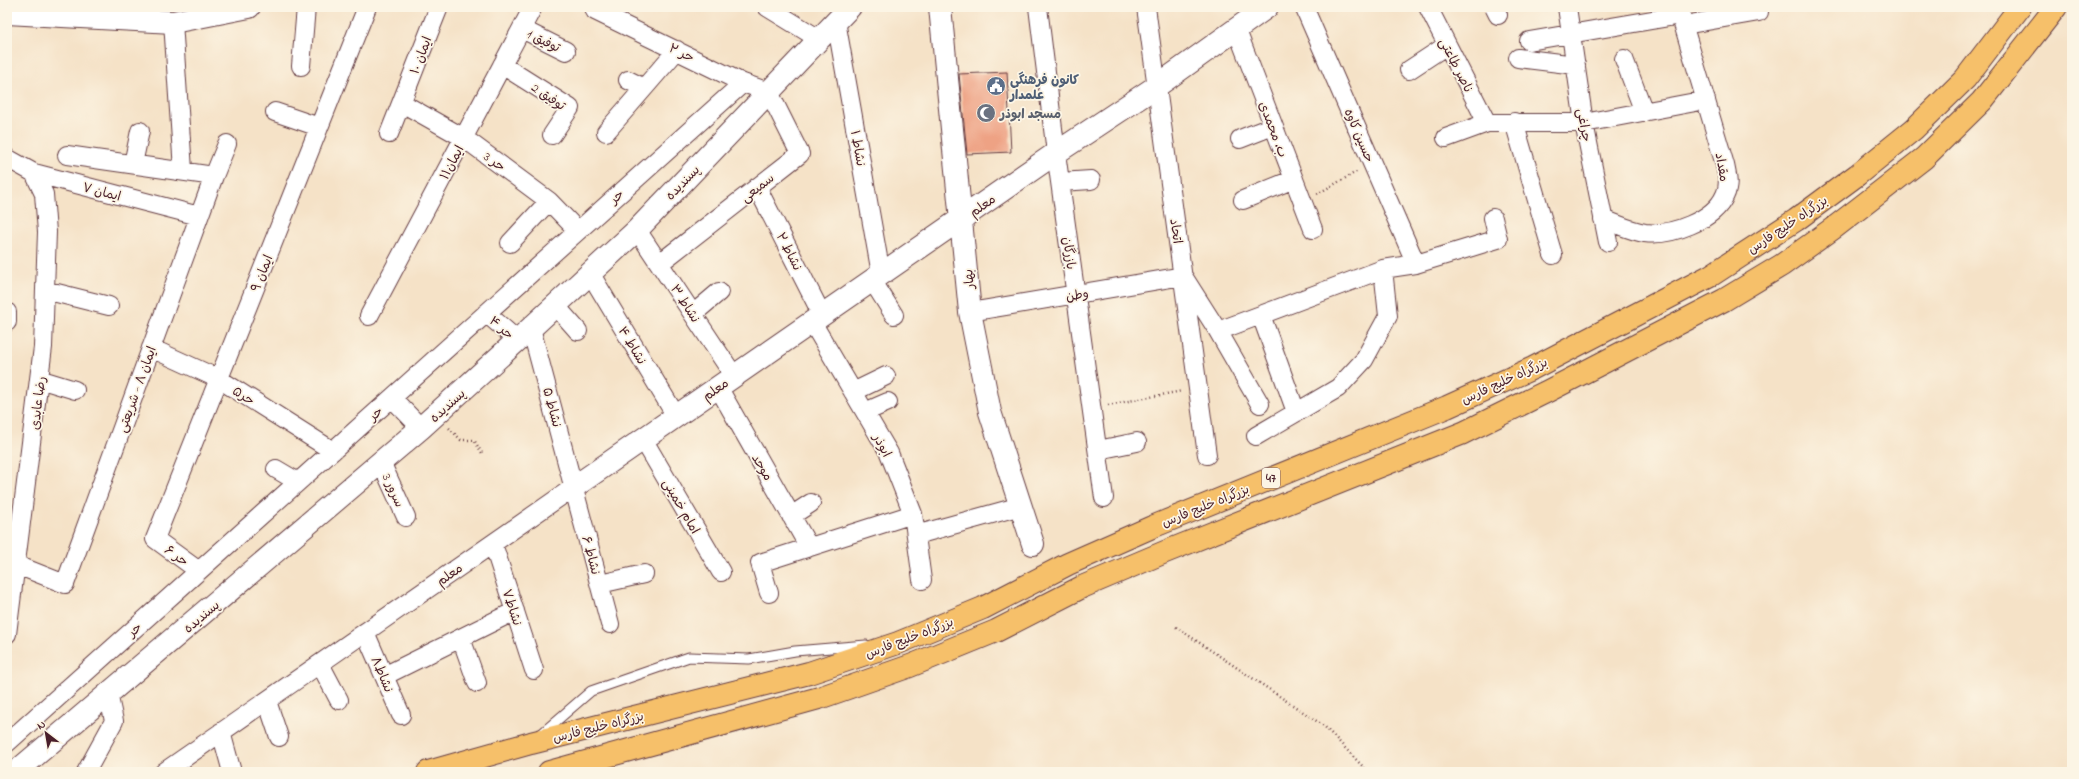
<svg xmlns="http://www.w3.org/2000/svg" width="2079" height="779" font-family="'Indie Flower','Playpen Sans Arabic',sans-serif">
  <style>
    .building { fill: #eea284 }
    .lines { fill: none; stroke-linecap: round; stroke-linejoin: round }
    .service-casing { stroke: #643c42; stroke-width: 11 }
    .minor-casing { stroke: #643c42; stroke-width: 20 }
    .tertiary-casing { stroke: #643c42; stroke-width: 24 }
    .trunk-casing { stroke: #643c42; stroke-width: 24 }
    .path { stroke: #643c42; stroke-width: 2.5; stroke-dasharray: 1 3; stroke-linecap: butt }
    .service { stroke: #fff; stroke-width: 9 }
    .minor { stroke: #fff; stroke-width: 18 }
    .tertiary { stroke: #fff; stroke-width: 22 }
    .trunk { stroke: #f6c06b; stroke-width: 22 }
    .labels { text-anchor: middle; stroke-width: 3.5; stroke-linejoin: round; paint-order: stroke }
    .shield { fill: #fcf5e5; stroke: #7f5f63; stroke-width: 1 }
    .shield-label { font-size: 12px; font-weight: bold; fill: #4a1f2b }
    .street-label { font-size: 13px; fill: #4a1f2b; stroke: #fcf5e5 }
    .service-label { font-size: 13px; font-weight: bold; fill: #4e5e75; stroke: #fcf5e5; text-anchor: start }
    .worship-label { font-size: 13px; font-weight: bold; fill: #5b616d; stroke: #fcf5e5; text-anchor: start }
  </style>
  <rect width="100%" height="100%" fill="#fcf5e5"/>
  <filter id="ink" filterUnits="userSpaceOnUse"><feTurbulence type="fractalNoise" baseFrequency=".025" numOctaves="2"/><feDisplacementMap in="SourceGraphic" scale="8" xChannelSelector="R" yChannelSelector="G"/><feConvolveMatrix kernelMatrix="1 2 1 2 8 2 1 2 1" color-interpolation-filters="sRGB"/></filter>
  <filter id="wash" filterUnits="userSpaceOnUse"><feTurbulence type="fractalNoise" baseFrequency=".012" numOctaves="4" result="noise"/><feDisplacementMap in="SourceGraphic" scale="16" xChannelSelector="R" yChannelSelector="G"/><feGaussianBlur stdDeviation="0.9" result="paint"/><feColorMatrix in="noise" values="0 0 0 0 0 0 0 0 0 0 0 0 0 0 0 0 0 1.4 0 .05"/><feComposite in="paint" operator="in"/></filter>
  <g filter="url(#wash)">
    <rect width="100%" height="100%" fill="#f5e2c7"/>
    <g id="blocks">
      <path class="building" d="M1007,72L1011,152L967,154L959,74Z"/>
    </g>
  </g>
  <g filter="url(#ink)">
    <use href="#blocks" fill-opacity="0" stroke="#643c42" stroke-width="1"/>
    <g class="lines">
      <defs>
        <path id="service" d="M540,735L591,691L689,657L749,659L795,651L866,645"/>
        <path id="minor" d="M767,7L819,39
          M1038,7L1056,153L1104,498
          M1146,7L1207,455
          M1304,7L1416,264
          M1428,7L1487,123
          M1494,7L1498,15
          M1567,7L1584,123L1608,242
          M595,11L743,83L769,92L800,154L660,263
          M836,21L881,274
          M173,22L183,170
          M1684,25L1759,12
          M1236,28L1313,229
          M522,29L566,51
          M1529,41L1681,15
          M1518,58L1576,65
          M1624,59L1644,112
          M502,65L570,108L552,135
          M301,66L306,7
          M1409,70L1447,45
          M628,80L644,88
          M402,103L464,138L549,201L578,231
          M275,112L319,127
          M1514,122L1553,255
          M606,132L677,50
          M389,134L439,7
          M1446,138L1487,123H1584L1706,100
          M1240,139L1273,126
          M67,155L214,176
          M7,158L34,173L199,216
          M133,164L140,131
          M1060,182L1091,180
          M757,187L822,315
          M1243,200L1294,179
          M1603,219C1617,224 1631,231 1645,233C1670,236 1714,221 1725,195C1730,185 1727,175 1725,165L1678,7
          M637,230L734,376
          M510,243L549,201
          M590,273L676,416
          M872,280L894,315
          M45,290L109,306
          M555,305L578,331
          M7,312V322
          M970,312L1183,276L1218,331L1260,404
          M486,313L517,340
          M693,314L719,292
          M1261,315L1296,412
          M369,316L533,7
          M812,322L889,453L913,514L922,580
          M531,328L610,624
          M1218,331L1383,269L1416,264L1498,239L1493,218
          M151,348L219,379L333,451
          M39,379L75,390
          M718,387L809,547
          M853,392L886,376
          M392,398L421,428
          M865,412L888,402
          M1256,436L1338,388L1364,360L1388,316L1383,269
          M643,439L721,572
          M1098,450L1137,442
          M381,462L406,517
          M276,469L298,482
          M791,516L811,503
          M916,535L1021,506
          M493,544L534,670
          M17,565L65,584L214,176L227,144
          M199,571L155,539L367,7
          M600,584L644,574
          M769,593L760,563L913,514
          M365,632L401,715
          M7,634L43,347L47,232L44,194L34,173
          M461,638L477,683
          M320,664L339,700
          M384,676L515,611
          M267,701L279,737
          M221,732L232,772
          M7,743L743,83
          M86,772L114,721L108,693
          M164,772L574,487"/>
        <path id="tertiary" d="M940,7L970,312L990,412L1033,544
          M7,13L173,22L249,7
          M574,487L1056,153L1157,86L1267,7
          M16,772L421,428L531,328L637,230L850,7"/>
        <path id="trunk" d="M428,772L531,743L809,673L898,643L983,608L1068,564L1152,527L1447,407L1533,368L1710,276L1796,220L1857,175L1914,129L1965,79L2020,7
          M549,772L819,698L910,666L996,631L1082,587L1165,552L1463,433L1548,391L1724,300L1782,265L1835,227L1924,158L1982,101L2056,7"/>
      </defs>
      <use href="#service" class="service-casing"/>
      <use href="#minor" class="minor-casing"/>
      <use href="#tertiary" class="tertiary-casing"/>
      <use href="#trunk" class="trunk-casing"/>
      <path class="path" d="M1317,194L1358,171
        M1108,405L1182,391
        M449,428L461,440H474L482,453
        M1176,627L1324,726L1368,772"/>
      <use href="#service" class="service"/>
      <use href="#minor" class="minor"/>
      <use href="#tertiary" class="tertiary"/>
      <use href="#trunk" class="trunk"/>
    </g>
  </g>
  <defs>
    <symbol id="civic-disc" viewBox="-11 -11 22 22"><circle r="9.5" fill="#5c6f8a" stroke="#fcf5e5"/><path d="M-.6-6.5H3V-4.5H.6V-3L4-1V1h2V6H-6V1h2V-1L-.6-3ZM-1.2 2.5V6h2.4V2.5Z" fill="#fff"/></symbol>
    <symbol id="mosque-disc" viewBox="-11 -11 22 22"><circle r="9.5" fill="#6b7280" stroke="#fcf5e5"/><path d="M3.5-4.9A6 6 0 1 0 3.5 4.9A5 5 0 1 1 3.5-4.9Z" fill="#fff"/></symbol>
  </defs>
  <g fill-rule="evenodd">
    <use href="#civic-disc" x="985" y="75" width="22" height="22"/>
    <use href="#mosque-disc" x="975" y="102" width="22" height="22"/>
  </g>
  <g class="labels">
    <rect class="shield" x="1262" y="468" width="18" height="20" rx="3"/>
    <g class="shield-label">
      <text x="1271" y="482">47</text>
    </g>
    <g class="street-label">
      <text transform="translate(544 40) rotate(26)" y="5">توفیق 1</text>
      <text transform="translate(682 52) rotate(26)" y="5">حر ۲</text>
      <text transform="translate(420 55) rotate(-69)" y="5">ایمان ۱۰</text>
      <text transform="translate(1457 65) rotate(63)" y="5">ناصر طاعتی</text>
      <text transform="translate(549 96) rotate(34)" y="5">توفیق 2</text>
      <text transform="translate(1585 125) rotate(80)" y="5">چراغی</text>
      <text transform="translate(1274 129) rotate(69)" y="5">ب. محمدی</text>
      <text transform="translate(1360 135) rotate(67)" y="5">حسین کاوه</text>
      <text transform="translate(859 148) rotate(80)" y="5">نشاط ۱</text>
      <text transform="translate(495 161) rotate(36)" y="5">حر 3</text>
      <text transform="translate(451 162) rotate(-62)" y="5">ایمان۱۱</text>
      <text transform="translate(1723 167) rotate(80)" y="5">مقداد</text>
      <text transform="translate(682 182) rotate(-46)" y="5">پسندیده</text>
      <text transform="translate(757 187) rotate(-38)" y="5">سمیعی</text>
      <text transform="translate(102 191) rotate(15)" y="5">ایمان ۷</text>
      <text transform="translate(616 196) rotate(-42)" y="5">حر</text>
      <text transform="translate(982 205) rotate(-35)" y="5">معلم</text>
      <text transform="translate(1787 224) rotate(-34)" y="5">بزرگراه خلیج فارس</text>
      <text transform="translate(1177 231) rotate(82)" y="5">اتحاد</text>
      <text transform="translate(790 251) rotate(63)" y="5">نشاط ۲</text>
      <text transform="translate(1070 253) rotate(82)" y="5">بازرگان</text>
      <text transform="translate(261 273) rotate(-68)" y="5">ایمان ۹</text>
      <text transform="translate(968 279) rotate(-95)" y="5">بهار</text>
      <text transform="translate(1077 294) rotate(-9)" y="5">وطن</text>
      <text transform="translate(686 303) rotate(57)" y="5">نشاط ۳</text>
      <text transform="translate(502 327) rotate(41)" y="5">حر ۴</text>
      <text transform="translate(633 345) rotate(59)" y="5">نشاط ۴</text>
      <text transform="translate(1504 380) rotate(-25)" y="5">بزرگراه خلیج فارس</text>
      <text transform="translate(136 389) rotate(-70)" y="5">ایمان ۸ - شریعتی</text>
      <text transform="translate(715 389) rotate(-35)" y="5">معلم</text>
      <text transform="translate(244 395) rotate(32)" y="5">حر۵</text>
      <text transform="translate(37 403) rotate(-83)" y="5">رضا عابدی</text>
      <text transform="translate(447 405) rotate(-42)" y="5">پسندیده</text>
      <text transform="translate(553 407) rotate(75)" y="5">نشاط ۵</text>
      <text transform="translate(375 413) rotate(-42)" y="5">حر</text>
      <text transform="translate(883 445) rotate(62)" y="5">ابوذر</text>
      <text transform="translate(763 467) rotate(60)" y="5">موحد</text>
      <text transform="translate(394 490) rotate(66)" y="5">سرور 3</text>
      <text transform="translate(1205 505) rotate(-22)" y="5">بزرگراه خلیج فارس</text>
      <text transform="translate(682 506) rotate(60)" y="5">امام خمینی</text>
      <text transform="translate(177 555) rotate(36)" y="5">حر ۶</text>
      <text transform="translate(592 555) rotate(75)" y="5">نشاط ۶</text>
      <text transform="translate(449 574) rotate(-35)" y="5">معلم</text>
      <text transform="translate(513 607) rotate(72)" y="5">نشاط۷</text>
      <text transform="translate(201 616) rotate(-40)" y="5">پسندیده</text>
      <text transform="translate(134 629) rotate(-42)" y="5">حر</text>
      <text transform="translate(909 637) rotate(-21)" y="5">بزرگراه خلیج فارس</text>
      <text transform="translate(383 674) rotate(67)" y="5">نشاط۸</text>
      <text transform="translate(598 726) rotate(-14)" y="5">بزرگراه خلیج فارس</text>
    </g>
    <g class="service-label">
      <text x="1010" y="84">کانون فرهنگی<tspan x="1010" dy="15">علمدار</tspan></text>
    </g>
    <g class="worship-label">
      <text x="1000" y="118">مسجد ابوذر</text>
    </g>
  </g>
  <rect width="2079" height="779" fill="none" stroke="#fcf5e5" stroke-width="24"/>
  <g transform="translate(46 733) rotate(329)" stroke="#fcf5e5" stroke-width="3" paint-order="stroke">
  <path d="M0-3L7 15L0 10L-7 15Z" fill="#4a1f2b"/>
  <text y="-6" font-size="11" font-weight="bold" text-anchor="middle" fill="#4a1f2b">N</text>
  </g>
</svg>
